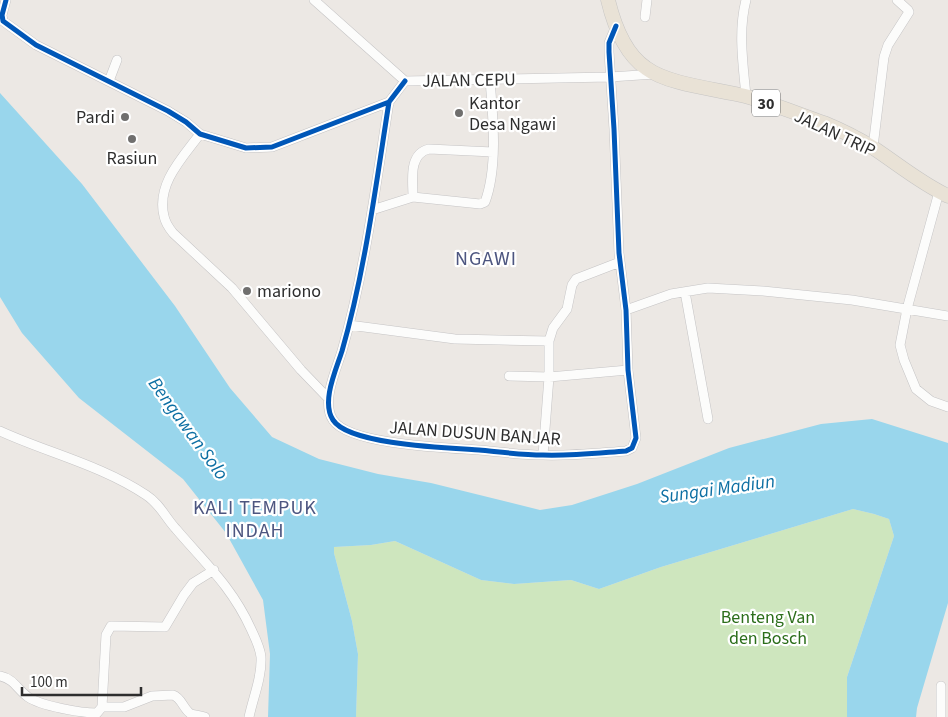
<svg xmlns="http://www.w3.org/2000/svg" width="948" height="717" font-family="'Source Sans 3',sans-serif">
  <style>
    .green { fill: #cee6be }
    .water { fill: #99d6ec }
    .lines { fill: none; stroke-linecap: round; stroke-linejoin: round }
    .minor-casing { stroke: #c5c4c5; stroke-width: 10 }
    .trunk-casing { stroke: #c6c5c4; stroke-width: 15 }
    .minor { stroke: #fcfcfb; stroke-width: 9 }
    .trunk { stroke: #e9e2d6; stroke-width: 14 }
    .cycleway-casing { stroke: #fff; stroke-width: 8 }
    .cycleway { stroke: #0057b8; stroke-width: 5 }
    .poi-dot { fill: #706f6e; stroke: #fff; stroke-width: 2 }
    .labels { text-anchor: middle; stroke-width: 4.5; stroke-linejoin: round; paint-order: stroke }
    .shield { fill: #fff; stroke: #6d6d6d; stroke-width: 1 }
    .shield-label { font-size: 16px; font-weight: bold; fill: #2e2e2e }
    .street-label { font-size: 18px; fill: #2e2e2e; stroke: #fff }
    .poi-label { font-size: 18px; fill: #2e2e2e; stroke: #fff; text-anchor: start }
    .park-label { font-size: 18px; fill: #2c6e1b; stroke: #fff }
    .water-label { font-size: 19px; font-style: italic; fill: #0d6fa3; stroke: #fff }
    .quarter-label { font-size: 20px; letter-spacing: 1px; fill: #4d5680; stroke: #fff }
  </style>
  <rect width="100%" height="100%" fill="#ece8e4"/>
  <path class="green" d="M853,509L874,514L889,519L894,536L847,677V717H356L358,654L352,621L334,553V547L371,545L395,541L481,580L514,584L571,580L599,589L661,567Z"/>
  <path class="water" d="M0,93L82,184L175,306L230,388L272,437L319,459L378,474L431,483L540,510L572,505L637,484L729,448L821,424L872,419L948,443V603L917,708L916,717H847V677L894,536L889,519L874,514L853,509L661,567L599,589L571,580L514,584L481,580L395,541L371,545L334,547V553L352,621L358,654L356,717H268L270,654L263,600L226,533L183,479L79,398L22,333L0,297Z"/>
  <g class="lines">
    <defs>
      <path id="minor" d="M6,0L2,15L3,21L36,45L168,111L186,122L200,134L246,148L272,147L389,102L405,81
        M314,0L405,81L610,77L655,74
        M645,17L647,0
        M109,81L117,60
        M746,96C743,64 738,31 746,0
        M389,102C376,184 365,271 342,351C336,370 321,402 333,420C349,445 449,448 479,450C500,452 522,455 543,455C570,456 598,453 626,451L632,448L636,438L628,370L626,310L619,253L614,129L609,52V43L616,26
        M200,134C183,157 156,184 164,216C165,222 169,228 173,233L232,288L301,370L328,398
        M873,147L884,57L888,45L909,12L908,10L897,0
        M939,192L907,309L900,345L904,360L916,389L931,401L948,407
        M413,197C413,181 408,154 429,149L493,152
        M372,210L413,197L480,204L485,202C498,167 493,117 490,80
        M685,292L708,419
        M626,310L671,294L708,288L763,291L852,300L948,316
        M349,325L455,339L549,341
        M509,376L549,377L628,370
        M0,431C48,453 101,465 146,495C160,504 165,517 176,529C205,563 232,587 251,629C255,638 260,647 261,657C262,677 253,698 249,717
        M543,455L549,377V341L553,328L567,309L572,285L576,279L620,262
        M0,676C14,679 17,689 28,697C41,706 81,713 97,713L102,707L106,635L111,626L165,627L184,595L193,583L214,570
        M941,686V717
        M102,707H124L152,696L173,695C182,698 183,709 191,714C195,715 201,716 205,717"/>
      <path id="trunk" d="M608,0C614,25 624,53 646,68C669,85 717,89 745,96C771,103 798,114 824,123C841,130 859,139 875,149C899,165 922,184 948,196"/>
    </defs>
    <use href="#minor" class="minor-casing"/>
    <use href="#trunk" class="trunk-casing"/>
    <use href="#minor" class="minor"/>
    <use href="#trunk" class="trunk"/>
    <defs>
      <path id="cycleway" d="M6,0L2,15L3,21L36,45L168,111L186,122L200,134L246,148L272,147L389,102L405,81
        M389,102C376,184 365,271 342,351C336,370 321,402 333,420C349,445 449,448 479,450C500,452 522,455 543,455C570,456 598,453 626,451L632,448L636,438L628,370L626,310L619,253L614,129L609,52V43L616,26"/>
    </defs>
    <use href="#cycleway" class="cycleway-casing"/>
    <use href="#cycleway" class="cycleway"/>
  </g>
  <g class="poi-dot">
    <circle cx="459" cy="113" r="5"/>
    <circle cx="125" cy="117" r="5"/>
    <circle cx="132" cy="139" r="5"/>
    <circle cx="247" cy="291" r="5"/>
  </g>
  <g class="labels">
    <rect class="shield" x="752" y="89.5" width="28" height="27" rx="4"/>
    <g class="shield-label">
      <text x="766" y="109">30</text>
    </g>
    <g class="street-label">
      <text transform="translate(469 80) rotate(-1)" y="6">JALAN CEPU</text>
      <text transform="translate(835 133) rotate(25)" y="6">JALAN TRIP</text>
      <text transform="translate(475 433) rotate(4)" y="6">JALAN DUSUN BANJAR</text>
    </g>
    <g class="poi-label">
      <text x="469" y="109">Kantor<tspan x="469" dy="21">Desa Ngawi</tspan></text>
      <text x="115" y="123" text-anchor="end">Pardi</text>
      <text x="132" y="164" text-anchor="middle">Rasiun</text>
      <text x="257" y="297">mariono</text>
    </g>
    <g class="park-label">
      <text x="768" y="623">Benteng Van<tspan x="768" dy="21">den Bosch</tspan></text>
    </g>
    <g class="water-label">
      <text transform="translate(189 428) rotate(54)" y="7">Bengawan Solo</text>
      <text transform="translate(717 488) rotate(-8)" y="7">Sungai Madiun</text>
    </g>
    <g class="quarter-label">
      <text x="486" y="265">NGAWI</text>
      <text x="255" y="514">KALI TEMPUK<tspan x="255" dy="23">INDAH</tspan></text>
    </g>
  </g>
  <path d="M22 687v8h119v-8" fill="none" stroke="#2e2e2e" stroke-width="2.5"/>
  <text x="30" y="687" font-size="15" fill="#2e2e2e" stroke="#ffffff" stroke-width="4" paint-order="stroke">100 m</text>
</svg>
